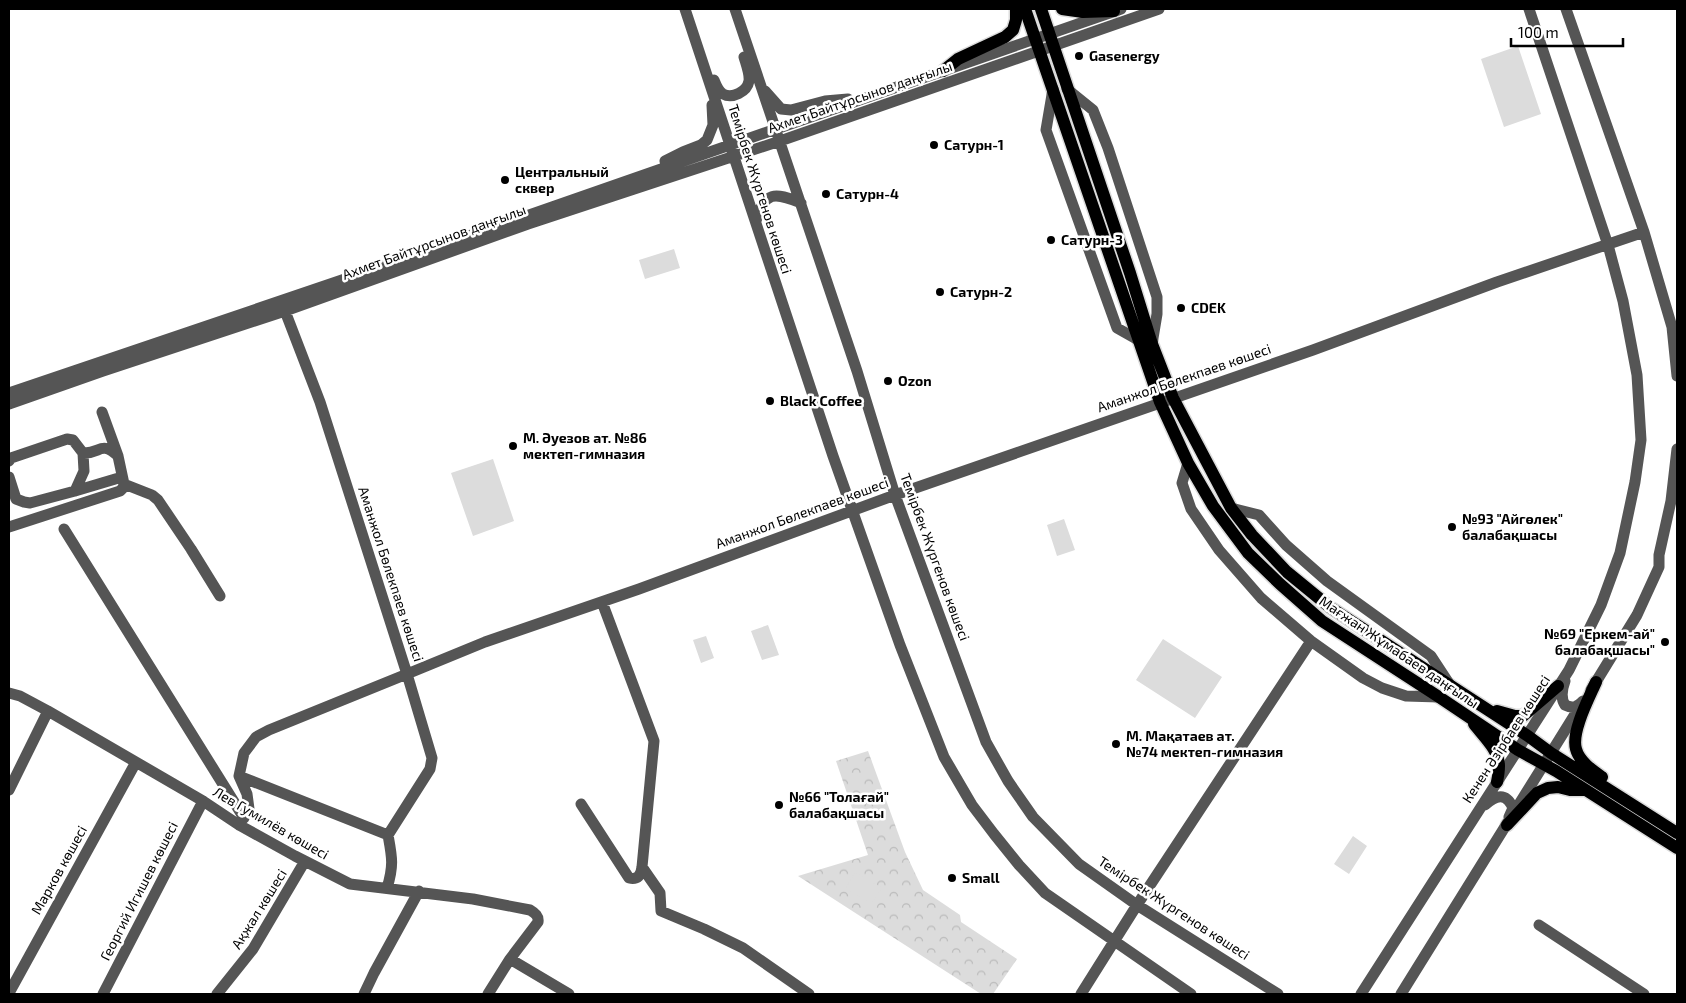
<svg xmlns="http://www.w3.org/2000/svg" width="1686" height="1003" font-family="'Exo 2',sans-serif">
  <style>
    .park { fill: url(#park-crowns) }
    .pitch { fill: #dcdcdc }
    .lines { fill: none; stroke-linecap: round; stroke-linejoin: round }
    .major-casing { stroke: #dbdbdb; stroke-width: 15 }
    .minor { stroke: #555; stroke-width: 11 }
    .major { stroke: #000; stroke-width: 12 }
    .poi-dot { fill: #000; stroke: #fff; stroke-width: 2 }
    .labels { text-anchor: middle; stroke-width: 5; stroke-linejoin: round; paint-order: stroke }
    .poi-label { font-size: 14px; font-weight: bold; fill: #000; stroke: #fff; text-anchor: start }
    .street-label { font-size: 14px; fill: #000; stroke: #fff }
  </style>
  <defs>
    <pattern id="park-crowns" width="20" height="18" patternUnits="userSpaceOnUse" patternTransform="scale(1.25)"><rect width="20" height="18" fill="#dcdcdc"/><path d="M2 6a3 3 0 1 1 6 0M12 15a3 3 0 1 1 6 0" fill="none" stroke="#bbb"/></pattern>
  </defs>
  <rect width="100%" height="100%" fill="#fff"/>
  <path class="park" d="M868,751L905,852L923,890L960,915L961,922L1017,959L993,994H981L798,876L868,855L836,761Z"/>
  <path class="pitch" d="M1518,46L1541,114L1504,127L1481,59Z
    M674,249L680,268L645,279L639,260Z
    M493,459L514,521L473,536L451,473Z
    M1064,519L1075,550L1057,556L1047,525Z
    M768,625L779,655L762,660L751,631Z
    M706,636L714,658L701,663L693,640Z
    M1163,639L1222,677L1195,718L1136,680Z
    M1353,836L1367,846L1349,874L1334,864Z
    M855,872L882,888L871,904L846,888Z"/>
  <g class="lines">
    <defs>
      <path id="major" d="M1025,9L1160,402L1188,463L1213,506L1248,553L1280,584L1322,621L1439,697L1518,750L1556,771L1677,848
        M1041,9L1130,273L1152,344L1173,398L1231,508L1252,535L1287,572L1331,608L1528,736L1551,753L1677,833
        M1062,9L1083,12L1114,11
        M943,71L958,59L1005,37L1013,30L1016,20V9
        M1596,682C1589,698 1571,732 1576,749C1579,761 1592,770 1602,777
        M1497,711L1515,716H1523L1558,686
        M1474,724C1483,736 1499,750 1499,766C1499,771 1498,777 1497,782
        M1507,825L1537,793L1548,788L1558,787L1570,790H1586"/>
    </defs>
    <use href="#major" class="major-casing"/>
    <path class="minor" d="M685,9L833,456L900,645L944,757L972,805L994,834L1019,865L1045,893L1191,994
      M735,9L857,371L895,495L986,742L1008,781L1033,817L1079,864L1137,905L1278,994
      M1566,9L1644,232L1672,327L1677,376
      M714,80C716,85 718,91 723,94C732,99 747,92 749,81C750,74 746,64 744,57
      M1053,89L1046,130L1117,328L1140,341
      M1067,89L1093,110L1108,148L1157,297V314L1152,344
      M765,91L781,109L791,110L825,101L848,99
      M665,161L683,152L701,145L707,140L713,125L712,105
      M756,221C765,191 774,192 801,203
      M285,311L320,402L407,674L485,642L639,589L895,495L1313,350L1497,282L1644,232
      M9,393L342,280L1121,9
      M9,404L103,371L285,311L528,224L780,141L1159,9
      M9,461L11,458L67,439L73,440L83,453C101,454 100,440 118,456
      M1188,463L1182,483L1191,509L1219,550L1261,598L1311,641L1363,678L1382,688L1406,696L1439,697
      M9,477L16,499L24,502L30,503L75,491L122,477
      M124,484L152,495L158,500L191,549L220,596
      M75,491L84,471L83,453
      M1231,508L1259,515L1286,545L1327,581L1431,656L1450,685
      M9,527L120,491L123,488L124,484L118,456L102,412
      M64,529L244,818
      M1565,681C1562,689 1560,697 1565,705C1573,709 1577,707 1583,701
      M1591,690L1637,615L1659,567V555L1671,501L1677,449
      M9,693L20,696L48,711L203,801L239,825L295,856L350,884L473,899L530,910C535,913 539,916 538,922L510,959L488,994
      M239,776L388,835
      M9,790L48,711
      M581,804L629,878C638,880 641,875 642,867L654,741L602,602
      M1485,805C1496,795 1506,792 1513,808L1509,817
      M239,825L249,809L247,794L239,776L244,753L256,737L269,730L407,674L432,758L430,769L388,835C392,857 394,865 387,888
      M642,867L660,893L661,911L704,929L743,948L809,994
      M1539,925L1644,994
      M510,959L569,994
      M9,993L136,762
      M103,994L203,801
      M217,994L253,949L305,861
      M364,994L374,973L419,891
      M1081,994L1137,905L1311,641
      M1361,994L1569,670L1601,605L1620,553L1635,482L1641,440L1637,375L1623,301L1608,245L1529,9
      M1401,994L1582,703"/>
    <use href="#major" class="major"/>
  </g>
  <g class="poi-dot">
    <circle cx="1079" cy="56" r="5"/>
    <circle cx="934" cy="145" r="5"/>
    <circle cx="505" cy="180" r="5"/>
    <circle cx="826" cy="194" r="5"/>
    <circle cx="1051" cy="240" r="5"/>
    <circle cx="940" cy="292" r="5"/>
    <circle cx="1181" cy="308" r="5"/>
    <circle cx="888" cy="381" r="5"/>
    <circle cx="770" cy="401" r="5"/>
    <circle cx="513" cy="446" r="5"/>
    <circle cx="1452" cy="527" r="5"/>
    <circle cx="1665" cy="642" r="5"/>
    <circle cx="1116" cy="744" r="5"/>
    <circle cx="779" cy="805" r="5"/>
    <circle cx="952" cy="878" r="5"/>
  </g>
  <g class="labels">
    <g class="poi-label">
      <text x="1089" y="61">Gasenergy</text>
      <text x="944" y="150">Сатурн-1</text>
      <text x="515" y="177">Центральный<tspan x="515" dy="16">сквер</tspan></text>
      <text x="836" y="199">Сатурн-4</text>
      <text x="1061" y="245">Сатурн-3</text>
      <text x="950" y="297">Сатурн-2</text>
      <text x="1191" y="313">CDEK</text>
      <text x="898" y="386">Ozon</text>
      <text x="780" y="406">Black Coffee</text>
      <text x="523" y="443">М. Әуезов ат. №86<tspan x="523" dy="16">мектеп-гимназия</tspan></text>
      <text x="1462" y="524">№93 "Айгөлек"<tspan x="1462" dy="16">балабақшасы</tspan></text>
      <text x="1655" y="639" text-anchor="end">№69 "Еркем-ай"<tspan x="1655" dy="16">балабақшасы"</tspan></text>
      <text x="1126" y="741">М. Мақатаев ат.<tspan x="1126" dy="16">№74 мектеп-гимназия</tspan></text>
      <text x="789" y="802">№66 "Толағай"<tspan x="789" dy="16">балабақшасы</tspan></text>
      <text x="962" y="883">Small</text>
    </g>
    <g class="street-label">
      <text transform="translate(860 97) rotate(-19)" y="5">Ахмет Байтұрсынов даңғылы</text>
      <text transform="translate(760 189) rotate(72)" y="5">Темірбек Жүргенов көшесі</text>
      <text transform="translate(434 242) rotate(-20)" y="5">Ахмет Байтұрсынов даңғылы</text>
      <text transform="translate(1184 378) rotate(-19)" y="5">Аманжол Бөлекпаев көшесі</text>
      <text transform="translate(802 513) rotate(-20)" y="5">Аманжол Бөлекпаев көшесі</text>
      <text transform="translate(935 557) rotate(70)" y="5">Темірбек Жүргенов көшесі</text>
      <text transform="translate(391 574) rotate(72)" y="5">Аманжол Бөлекпаев көшесі</text>
      <text transform="translate(1399 652) rotate(34)" y="5">Мағжан Жұмабаев даңғылы</text>
      <text transform="translate(1506 739) rotate(-57)" y="5">Кенен Әзірбаев көшесі</text>
      <text transform="translate(271 823) rotate(30)" y="5">Лев Гумилёв көшесі</text>
      <text transform="translate(59 870) rotate(-61)" y="5">Марков көшесі</text>
      <text transform="translate(139 891) rotate(-63)" y="5">Георгий Игишев көшесі</text>
      <text transform="translate(1174 908) rotate(33)" y="5">Темірбек Жүргенов көшесі</text>
      <text transform="translate(259 909) rotate(-58)" y="5">Ақжал көшесі</text>
    </g>
  </g>
  <rect width="1686" height="1003" fill="none" stroke="#000000" stroke-width="20"/>
  <path d="M1511 38v8h112v-8" fill="none" stroke="#000000" stroke-width="2.5"/>
  <text x="1518" y="38" font-size="15" fill="#000000" stroke="#ffffff" stroke-width="4" paint-order="stroke">100 m</text>
</svg>
